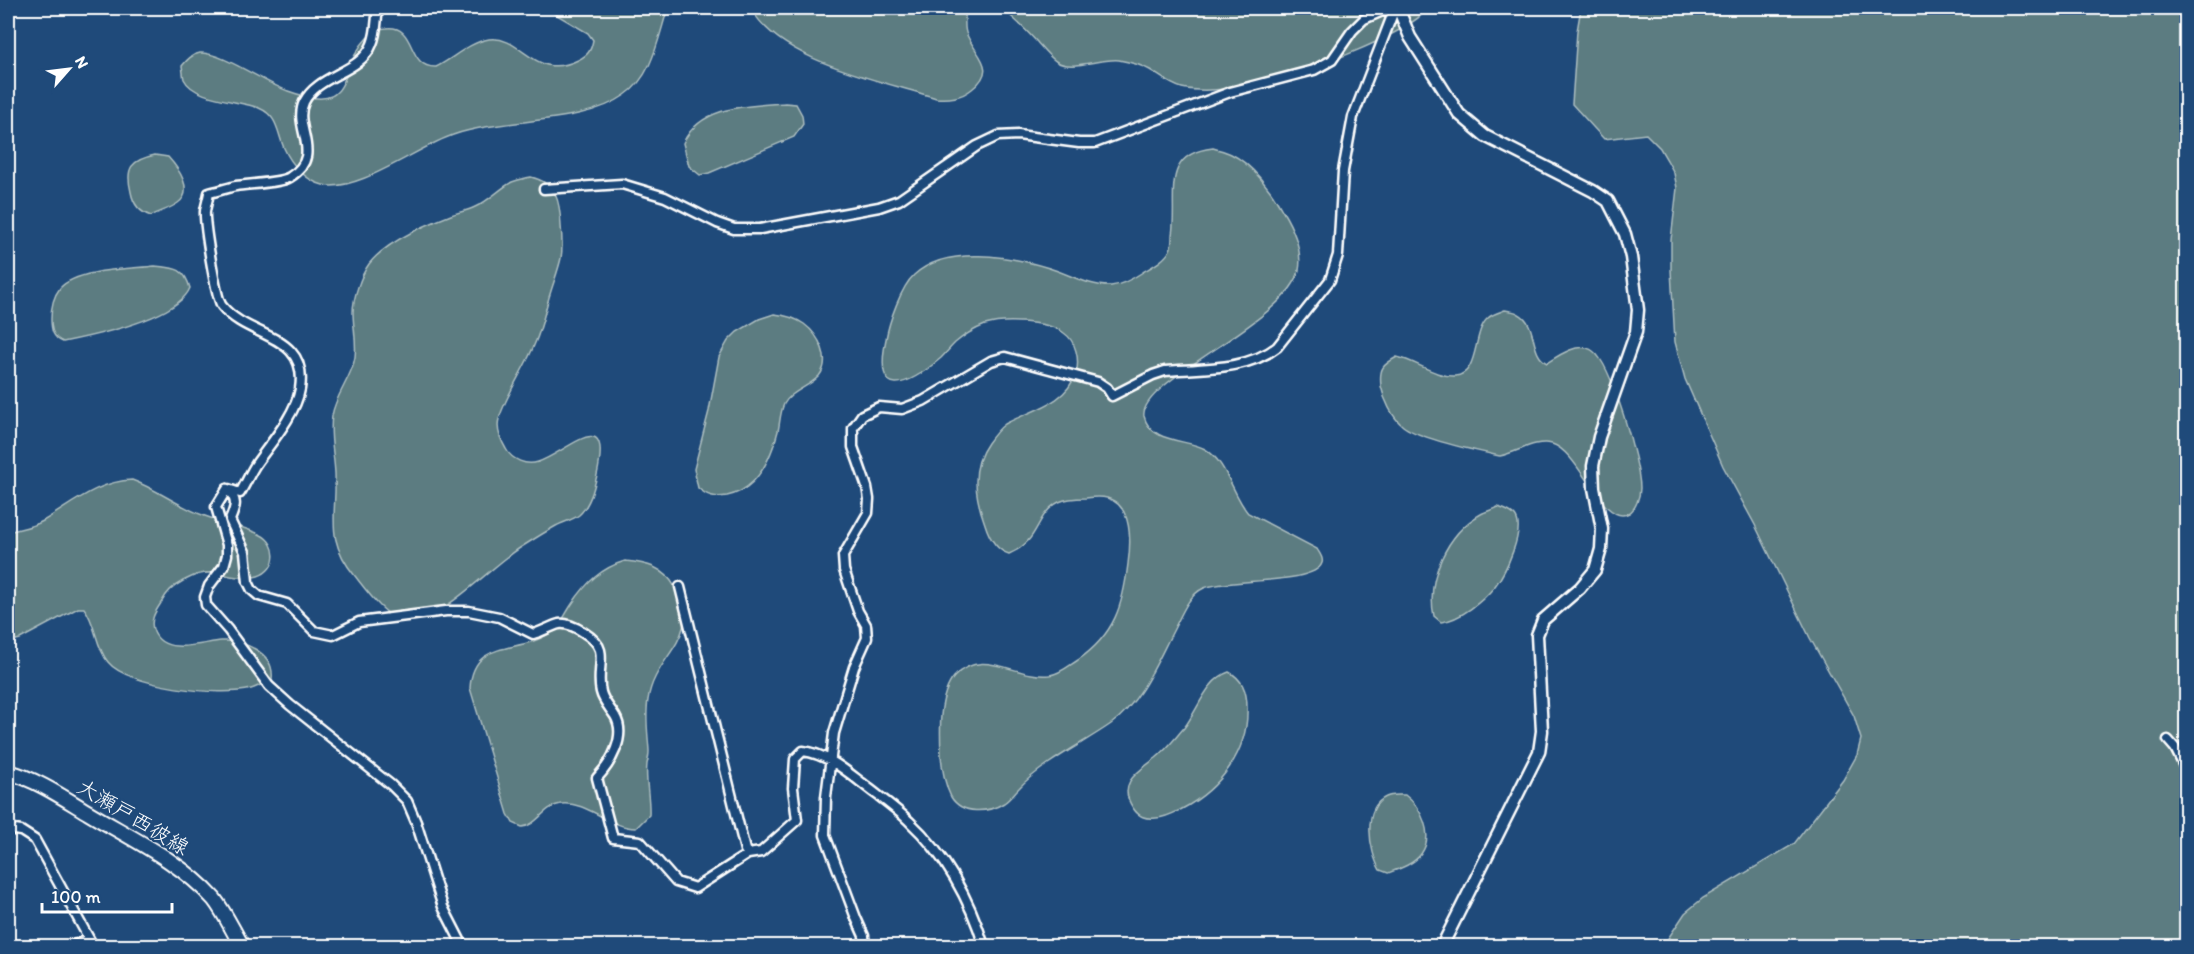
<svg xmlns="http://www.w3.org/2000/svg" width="2194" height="954" font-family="Itim,'Klee One',sans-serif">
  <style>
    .green { fill: #5b7c81; stroke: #adbec0; stroke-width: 1.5 }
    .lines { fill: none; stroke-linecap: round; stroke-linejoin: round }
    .minor-casing { stroke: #fff; stroke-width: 13 }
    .tertiary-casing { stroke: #fff; stroke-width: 15 }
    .primary-casing { stroke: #fff; stroke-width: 18 }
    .minor { stroke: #1f4a7a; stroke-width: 8 }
    .tertiary { stroke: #1f4a7a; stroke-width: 10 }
    .primary { stroke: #1f4a7a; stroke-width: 14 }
    .labels { text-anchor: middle; stroke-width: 4.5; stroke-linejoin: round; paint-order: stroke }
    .street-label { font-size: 21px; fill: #fff; stroke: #1f4a7a }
  </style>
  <rect width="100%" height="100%" fill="#1f4a7a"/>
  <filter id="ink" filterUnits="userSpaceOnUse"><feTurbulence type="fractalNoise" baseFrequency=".0167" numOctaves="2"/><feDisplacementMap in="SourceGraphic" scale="12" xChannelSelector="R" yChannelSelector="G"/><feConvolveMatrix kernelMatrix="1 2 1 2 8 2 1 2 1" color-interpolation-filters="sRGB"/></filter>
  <g filter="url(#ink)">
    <path class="green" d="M545,8H668C658,38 653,76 625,95C582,126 504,117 453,135C419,146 358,193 323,185C306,181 291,164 284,148C277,132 278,116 259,108C239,100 194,100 184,79C183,76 183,70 182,66C187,60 192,54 200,53C220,51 266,84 288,91C357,116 335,71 367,38C372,33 380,28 387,28C417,25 406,68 436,67C452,59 470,42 489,39C523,35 533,82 578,60C588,55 591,51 593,40L588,33Z
      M751,8H824L841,12L857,8H975L965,16C965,23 964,30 967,35C976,56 999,68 972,89C961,98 949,99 936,98C881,80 779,62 751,8Z
      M1001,8H1428C1408,36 1291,78 1255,85C1232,89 1204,93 1182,88C1170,85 1160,76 1150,70C1141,65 1130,62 1119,60C1100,58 1072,71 1057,62C1049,57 1043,49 1037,42C1026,30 1014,18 1001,8Z
      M1581,8H2186V946H1663L1685,913L1703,898L1794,844L1843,780L1857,755L1861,739L1854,716L1810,638L1755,525L1723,466L1685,379L1675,342L1671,270V240L1677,188L1674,173L1667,160L1660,148L1646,134L1604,139L1572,104L1577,31Z
      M785,103L796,104L802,115L803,124L794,137L709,173L700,175L689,166L683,143C701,105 749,106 785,103Z
      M1213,148C1219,150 1225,151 1231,154C1252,164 1271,190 1282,210C1293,228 1303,249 1299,270C1290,320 1138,381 1144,416C1150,443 1187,439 1205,449C1227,462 1232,494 1248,513L1317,549C1319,553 1324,558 1322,563C1315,585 1226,578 1204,588C1188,595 1181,616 1173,631C1157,662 1141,702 1111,724C1091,738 1068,750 1048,764C1038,771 1027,779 1019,788C1014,793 1010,799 1004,803C988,813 962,815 951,797C945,785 942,768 941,755C940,732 938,696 954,677C982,646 1017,679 1050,675C1060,674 1070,665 1078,660C1115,634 1123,605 1128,564C1131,543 1133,505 1107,498C1100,496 1093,497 1086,498C1077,498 1067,498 1059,502C1034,515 1041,541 1009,554C996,550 989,537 985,524C975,497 970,468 988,443C993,436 998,429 1005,424C1030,410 1066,405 1076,373C1080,360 1076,341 1064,333C1048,321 1004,319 985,325C975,329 963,336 955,343C950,348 946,353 941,358C907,387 873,402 886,339C889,322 901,287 914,275C946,245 1011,256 1049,268C1069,274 1090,287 1111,286C1122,285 1134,278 1143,272C1153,266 1165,260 1170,250C1172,246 1172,239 1172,235C1178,197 1159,154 1213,148Z
      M155,155L168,157C178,168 195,191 178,203C170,209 160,211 151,216C139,212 133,203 131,192C125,168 131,160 155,155Z
      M531,177C557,183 560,202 561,226C562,236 563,247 561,258C558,272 552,286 548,301C544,315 541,330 535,343C525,369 507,392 499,419C496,429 500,439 506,449C512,460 526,466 538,462C565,454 613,402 597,475C594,488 590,505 579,515C573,520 563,522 556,526C545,532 534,539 523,546C491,565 443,622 406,621C388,621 366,590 355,576C324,538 337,517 335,473C334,454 329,435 332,416C335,395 352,378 355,357C357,341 353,327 353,312C353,298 361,275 369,264C386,242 425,225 451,215C459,212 467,211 475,207C489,201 499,189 512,182C518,180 525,178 531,177Z
      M155,266C175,268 184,267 190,288C178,318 93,336 63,342C53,338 51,330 51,319C51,308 53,297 60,288C76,269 131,269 155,266Z
      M1505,310C1509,311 1516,311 1519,314C1538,324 1529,354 1547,363C1559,355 1579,341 1593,351C1612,364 1640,464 1640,488C1640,496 1636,509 1629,513C1603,528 1580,452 1552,444C1535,439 1517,453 1500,456C1477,451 1419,439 1403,426C1392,417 1384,400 1381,386C1379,369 1382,365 1397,357C1416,361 1435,377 1455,376C1480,374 1472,332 1488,318C1492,314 1500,312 1505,310Z
      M774,314C785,315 795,318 804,324C819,335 832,360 819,376C809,387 791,391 784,404C780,412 780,423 778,431C771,458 757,490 727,496C715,498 707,496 698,488L694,469L709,411L719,357L728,341L737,332L759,319Z
      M132,480C157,489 179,507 205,516C223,523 243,526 261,535C279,544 278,570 258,576C238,582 218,569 200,574C194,575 188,579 183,581C172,587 167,592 161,603C155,612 149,621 154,632C164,656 201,643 221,641C243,640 275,652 272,679C265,682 258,687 251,689C222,697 128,687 108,662C95,646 96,623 84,608H78L20,639L8,642V532C19,529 33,527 43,521C72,504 98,481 132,480Z
      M1498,507C1504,509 1511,511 1515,516C1526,530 1505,573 1495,586C1483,601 1460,620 1441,622L1434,616C1426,579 1447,533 1481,514C1486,511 1493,510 1498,507Z
      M625,561C647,563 664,567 675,587C705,639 654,654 648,700C645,717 648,734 649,751C649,756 648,760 647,764C645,781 650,798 649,815L636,828C609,828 588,801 561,804C544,806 537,826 522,827L513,823L508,814L470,688C473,637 519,655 550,633C561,626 565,614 572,604C586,583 601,568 625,561Z
      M1229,672C1243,679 1247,693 1247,707C1249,751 1220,789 1182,809C1174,813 1165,818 1156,818C1145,819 1139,817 1133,808C1116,783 1139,771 1156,758C1167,749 1175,738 1184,728C1198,710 1207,679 1229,672Z
      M1405,795C1421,807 1435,835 1421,854C1414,864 1399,869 1388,873L1380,870C1369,851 1362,808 1386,797C1391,794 1400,795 1405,795Z"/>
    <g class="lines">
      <defs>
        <path id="minor" d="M544,189L622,184L665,197L717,223L734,229H760L879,207L899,200L977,146L998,136L1018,135L1079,143H1095L1230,92L1314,70L1332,60L1352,31L1364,19L1389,8
          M227,489C238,500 236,506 230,520L245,552L248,582L252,590L259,596L287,604L314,631L333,635L359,622L446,611H469L499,617L533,634C542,632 551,626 559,624C571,622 597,638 600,650C603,661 597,677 601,692C603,701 610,708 615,716C627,736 611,763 597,778L613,838L640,841L676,882L695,888L748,854L761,852L797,820L793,788L795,759L803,751C826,754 844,769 862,783C878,796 895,807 909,821C945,854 970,900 984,946
          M227,489L216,507L227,545V555L224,566L209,586L205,597L206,605L228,630L269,686L290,705L391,785L407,801L416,822L443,907L463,946
          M228,489L240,493C246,483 250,473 256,464C270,444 296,414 300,389C309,333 248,339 222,306C216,299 204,223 205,211C206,205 208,199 209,193C218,191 227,188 236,186C248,184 281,183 290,177C325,155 292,128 304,102C318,74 361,73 372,44C377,32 376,19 378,8
          M680,587L745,850L748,854
          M2168,740L2175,748L2186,770
          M8,829L21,831L35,840L93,946
          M73,946L89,939
          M865,946L864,936L856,918L825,835L826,797L834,733L854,667L867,638L866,625L858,611L844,570L843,556L868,513L869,499L867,487L853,447V428L862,415L879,407L902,409L923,401L991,361L1005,357L1098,382L1107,388L1112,396L1153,375L1165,371C1202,368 1248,370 1277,347L1330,280L1338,255L1343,171L1353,117L1395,8"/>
        <path id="tertiary" d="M1398,8L1410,37L1459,114L1485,136L1593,191L1608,201L1625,234L1631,257L1638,310L1636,332L1599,437L1593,466L1594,488L1602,529L1601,549L1595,570L1580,588L1543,620L1537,635L1542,731L1539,752L1442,946"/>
        <path id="primary" d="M8,772C36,779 64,798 89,813C132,839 180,861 214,899C225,913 233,931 242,946"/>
      </defs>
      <use href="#minor" class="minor-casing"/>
      <use href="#tertiary" class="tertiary-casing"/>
      <use href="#primary" class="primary-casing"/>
      <use href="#minor" class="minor"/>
      <use href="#tertiary" class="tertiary"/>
      <use href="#primary" class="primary"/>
    </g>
  </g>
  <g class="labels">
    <g class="street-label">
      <text transform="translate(133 817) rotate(31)" y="7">大瀬戸西彼線</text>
    </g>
  </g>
  <rect width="2194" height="954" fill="none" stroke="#1f4a7a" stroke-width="30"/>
  <rect x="15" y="15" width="2164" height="924" fill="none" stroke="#fff" stroke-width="2" filter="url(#ink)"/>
  <g transform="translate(69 69) rotate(62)" stroke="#1f4a7a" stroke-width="4.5" paint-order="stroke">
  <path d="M0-4.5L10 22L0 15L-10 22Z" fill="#ffffff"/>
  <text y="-9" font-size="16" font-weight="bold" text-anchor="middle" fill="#ffffff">N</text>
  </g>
  <path d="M42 903v9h130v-9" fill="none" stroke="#ffffff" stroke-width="3"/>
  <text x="51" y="903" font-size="18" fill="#ffffff" stroke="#1f4a7a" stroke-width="4.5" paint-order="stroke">100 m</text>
</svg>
